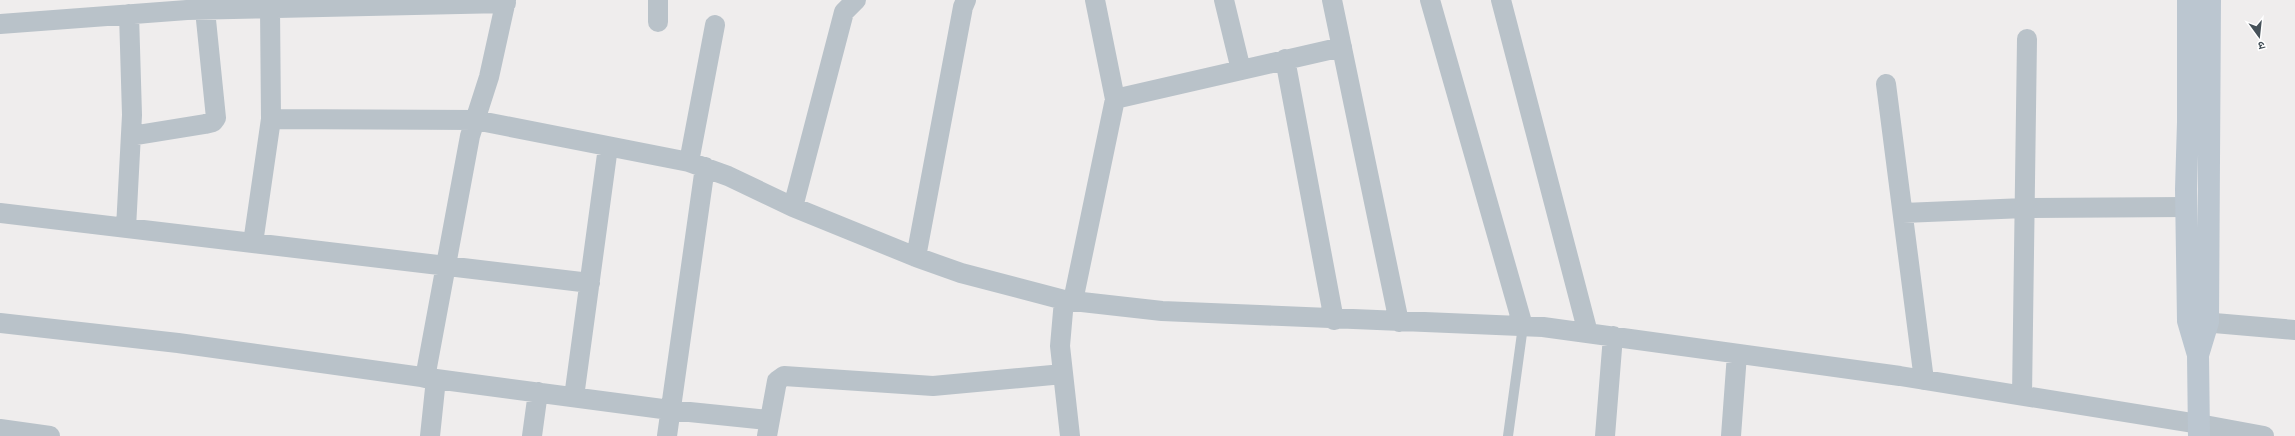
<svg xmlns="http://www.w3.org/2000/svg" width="2295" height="436" font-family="Quicksand,'Noto Sans Devanagari',sans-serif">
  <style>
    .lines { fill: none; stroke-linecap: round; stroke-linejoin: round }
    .lane { stroke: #b9c2c9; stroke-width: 10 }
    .street { stroke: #b9c2c9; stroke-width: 20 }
    .secondary { stroke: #bbc6d0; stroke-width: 22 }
  </style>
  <rect width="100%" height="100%" fill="#efeded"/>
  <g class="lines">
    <path class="lane" d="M1508,436L1523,326"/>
    <path class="street" d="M1224,0L1241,70
      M1332,0L1399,322
      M1430,0L1523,326
      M1501,0L1588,333
      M658,22V0
      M0,24L187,10L506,3
      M1285,59L1334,320
      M1886,84L1924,380
      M1115,99L1342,47
      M271,119L475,120L689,162L728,176L793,207L916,257L961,273L1064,300L1162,311L1543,327L1900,376L2199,424L2264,436
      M131,136L205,124L213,122L216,118L205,10
      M689,162L715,25
      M793,207L844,12L856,0
      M0,213L590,283
      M1903,213L2025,208L2186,207
      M126,228L132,115L129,14
      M253,243L271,119L270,8
      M916,257L963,7L966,0
      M1064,300L1060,346L1070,436
      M1073,301L1115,99L1095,0
      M2191,321L2295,330
      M0,323L178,343L436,379L670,410L768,420
      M425,378L470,136L489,77L506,0
      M2022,396L2027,39
      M574,397L608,147
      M0,429L50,436
      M430,436L436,379
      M532,436L538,392
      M667,436L705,167
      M767,436L777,381L784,376L933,386L1063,374
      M1605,436L1613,336
      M1731,436L1737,354"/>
    <path class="secondary" d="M2188,0V122L2186,189L2188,321L2198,355L2199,436
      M2198,355L2208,322L2210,0"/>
  </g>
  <g transform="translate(2259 36) rotate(165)" stroke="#ffffff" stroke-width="3" paint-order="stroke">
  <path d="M0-3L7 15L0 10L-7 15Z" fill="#465159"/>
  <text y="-6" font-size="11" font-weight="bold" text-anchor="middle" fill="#465159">उ</text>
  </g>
</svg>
